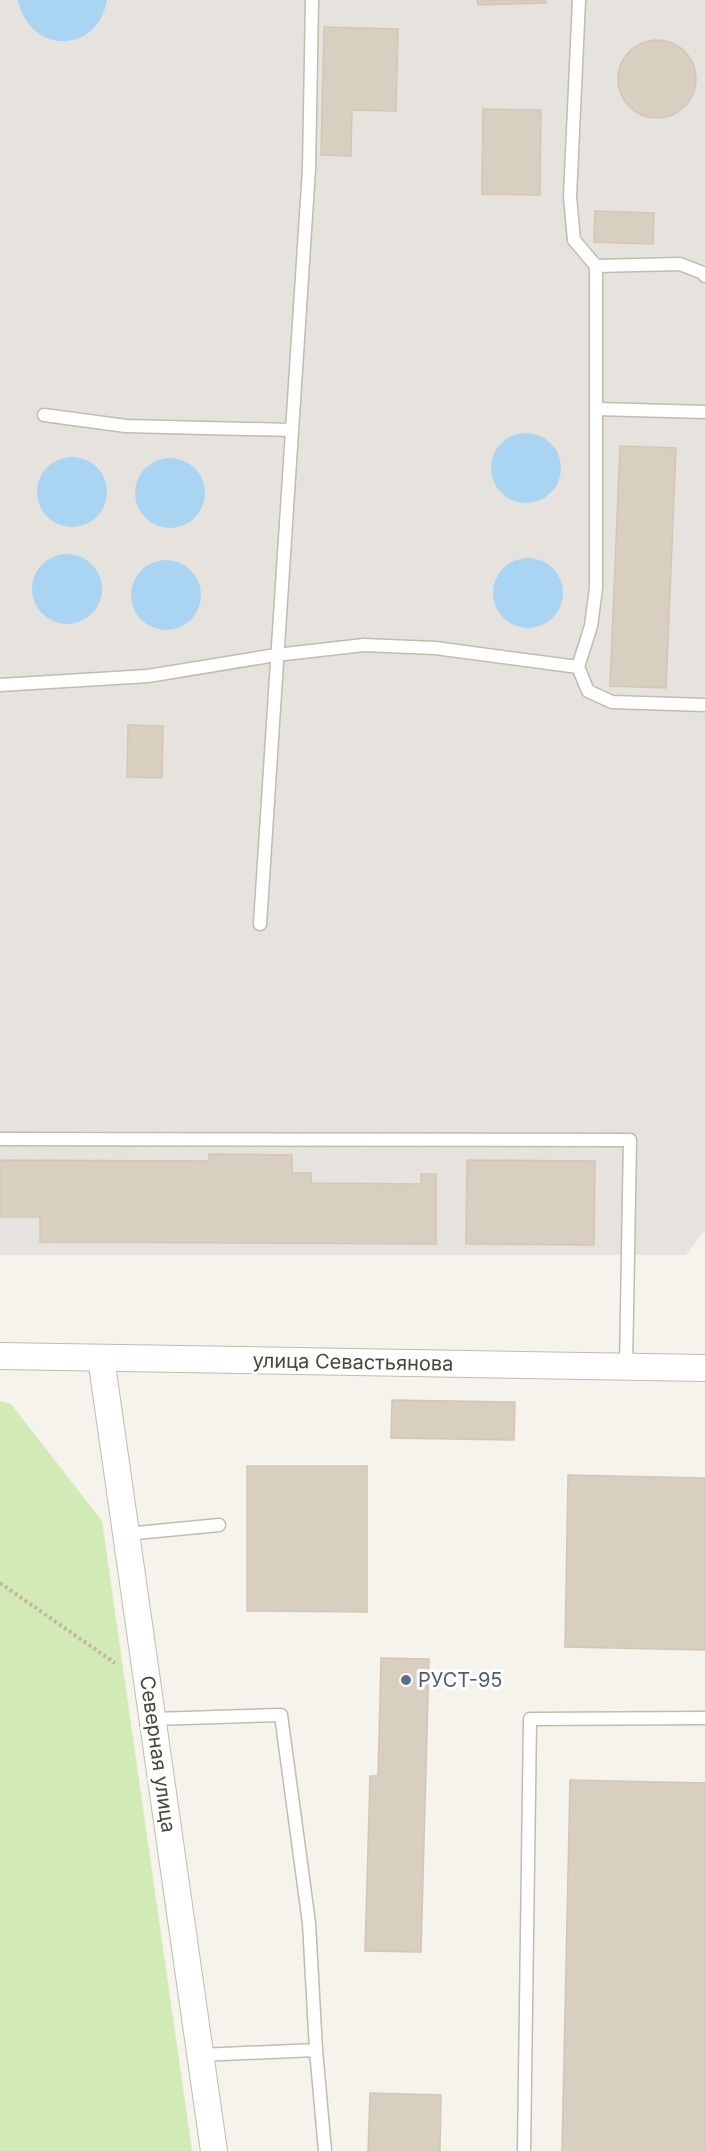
<svg xmlns="http://www.w3.org/2000/svg" width="705" height="2151" font-family="Inter,sans-serif">
  <style>
    .industrial { fill: #e6e2dd }
    .green { fill: #d2eab5 }
    .water { fill: #a9d4f2 }
    .building { fill: #d8cfc1; stroke: #d3c7b4; stroke-width: 1.5 }
    .lines { fill: none; stroke-linecap: round; stroke-linejoin: round }
    .service-casing { stroke: #c2bbae; stroke-width: 15 }
    .minor-casing { stroke: #c2bbae; stroke-width: 28 }
    .path { stroke: #c4b79f; stroke-width: 4; stroke-dasharray: 3 3; stroke-linecap: butt }
    .service { stroke: #fff; stroke-width: 12 }
    .minor { stroke: #fff; stroke-width: 26 }
    .service-dot { fill: #5c6f8a; stroke: #fff; stroke-width: 2 }
    .labels { text-anchor: middle; stroke-width: 6; stroke-linejoin: round; paint-order: stroke }
    .street-label { font-size: 20px; fill: #4b4439; stroke: #fff }
    .service-label { font-size: 20px; fill: #4e5e75; stroke: #fff; text-anchor: start }
  </style>
  <rect width="100%" height="100%" fill="#f6f3ec"/>
  <path class="industrial" d="M0,0H705V1230L686,1255H0Z"/>
  <path class="green" d="M0,1401L11,1404L102,1521L192,2151H0Z"/>
  <path class="water" d="M18,0H107C97,55 30,55 18,0Z
    M491 468a35 35 0 1 1 70 0a35 35 0 1 1-70 0Z
    M37 492a35 35 0 1 1 70 0a35 35 0 1 1-70 0Z
    M135 493a35 35 0 1 1 70 0a35 35 0 1 1-70 0Z
    M32 589a35 35 0 1 1 70 0a35 35 0 1 1-70 0Z
    M493 593a35 35 0 1 1 70 0a35 35 0 1 1-70 0Z
    M131 595a35 35 0 1 1 70 0a35 35 0 1 1-70 0Z"/>
  <path class="building" d="M477,0H546V3L478,5Z
    M324,27L398,29L396,111L352,110L351,156L321,155Z
    M618 79a39 39 0 1 1 78 0a39 39 0 1 1-78 0Z
    M483,109L541,110L540,195L482,194Z
    M595,211L654,213L653,244L594,242Z
    M620,446L676,448L666,688L610,686Z
    M128,725L163,726L162,778L127,777Z
    M209,1154L292,1155V1173H311V1183L421,1184V1174H436V1244L40,1242V1217H0V1160L209,1161Z
    M467,1160L595,1161L594,1245L466,1244Z
    M392,1400L515,1402L514,1440L391,1438Z
    M247,1466H367V1612L247,1611Z
    M568,1475L705,1478V1650L565,1647Z
    M381,1658L429,1659L421,1952L365,1951L370,1776H378Z
    M570,1780L705,1783V2151H562Z
    M370,2093L441,2095L440,2151H368Z"/>
  <g class="lines">
    <defs>
      <path id="service" d="M596,266L680,264L703,273L705,276
        M596,409L705,412
        M44,415L126,426L291,430
        M578,667L591,626L596,588V266L574,240L570,197L579,0
        M0,685L148,676L276,655L364,645L435,648L578,667L588,691L612,702L705,705
        M260,924L309,169L312,0
        M0,1139L630,1140L626,1367
        M126,1534L219,1525
        M153,1719L281,1715L309,1923L316,2050L325,2151
        M200,2055L316,2050
        M524,2151L530,1719L705,1718"/>
      <path id="minor" d="M0,1356L705,1368
        M101,1358L214,2151"/>
    </defs>
    <use href="#service" class="service-casing"/>
    <use href="#minor" class="minor-casing"/>
    <path class="path" d="M0,1583L115,1663"/>
    <use href="#service" class="service"/>
    <use href="#minor" class="minor"/>
  </g>
  <circle class="service-dot" cx="406" cy="1680" r="6"/>
  <g class="labels">
    <g class="street-label">
      <text transform="translate(353 1362) rotate(1)" y="7">улица Севастьянова</text>
      <text transform="translate(158 1754) rotate(82)" y="7">Северная улица</text>
    </g>
    <g class="service-label">
      <text x="418" y="1687">РУСТ-95</text>
    </g>
  </g>
</svg>
